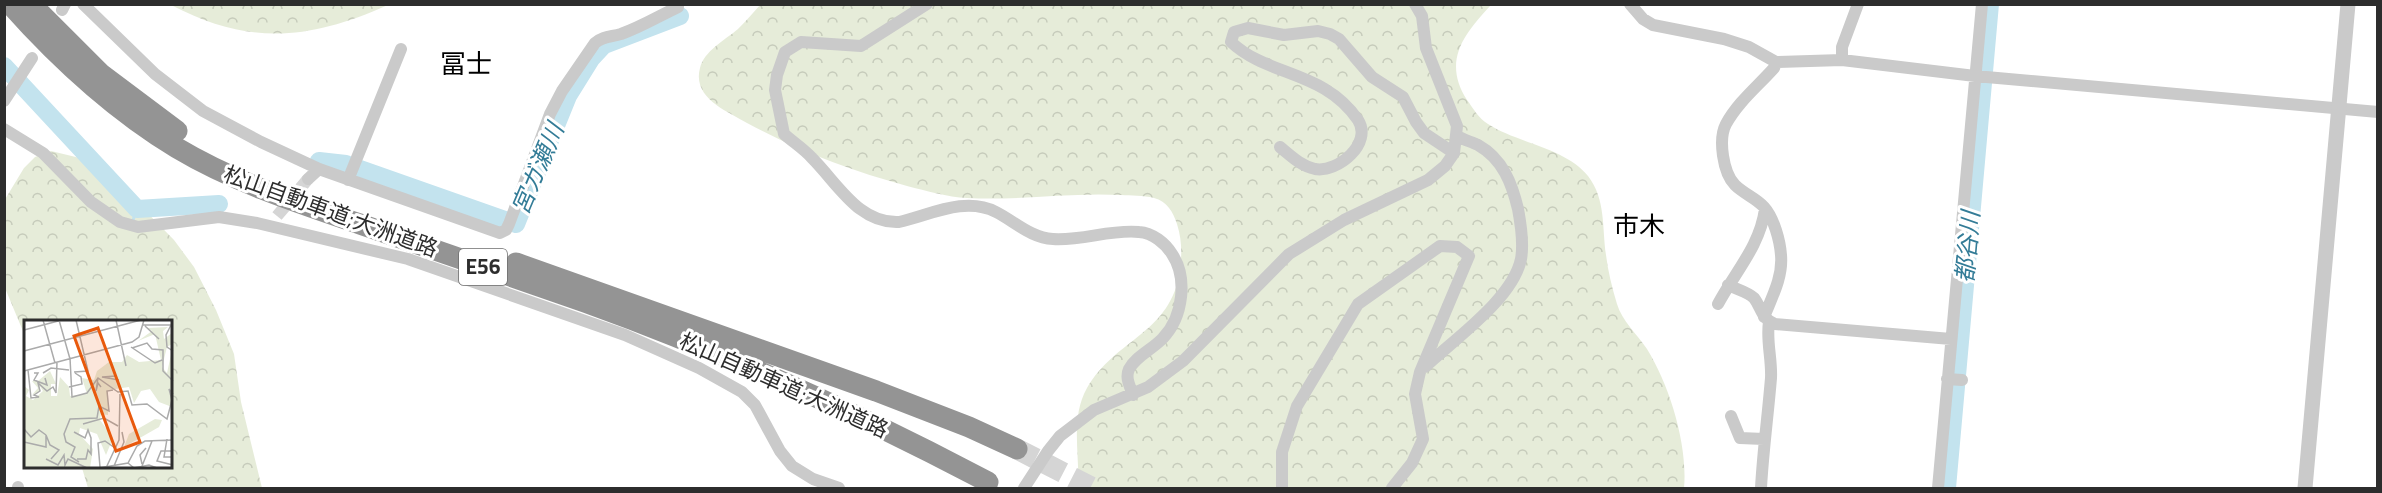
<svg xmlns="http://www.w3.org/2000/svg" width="2382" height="493" font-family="'Titillium Web','Noto Sans JP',sans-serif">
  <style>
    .forest { fill: url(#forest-crowns) }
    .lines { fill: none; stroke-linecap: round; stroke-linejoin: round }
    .stream { stroke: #c3e3ee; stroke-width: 3 }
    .river { stroke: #c3e3ee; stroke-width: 18 }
    .minor-tunnel { stroke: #d5d5d5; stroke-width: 12; stroke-dasharray: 12 6; stroke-linecap: butt }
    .motorway-tunnel { stroke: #d5d5d5; stroke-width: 21; stroke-dasharray: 21 10; stroke-linecap: butt }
    .minor { stroke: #cacaca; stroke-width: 12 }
    .tertiary { stroke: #cacaca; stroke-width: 15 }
    .motorway { stroke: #949494; stroke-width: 21 }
    .labels { text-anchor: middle; stroke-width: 6; stroke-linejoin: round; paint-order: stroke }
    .shield { fill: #fff; stroke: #6c6c6c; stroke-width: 1.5 }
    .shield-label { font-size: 21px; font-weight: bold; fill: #2d2d2d }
    .street-label { font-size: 22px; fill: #2d2d2d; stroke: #fff }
    .water-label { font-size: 24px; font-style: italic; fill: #337c97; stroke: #fff }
    .quarter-label { font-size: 26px; fill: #000; stroke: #fff }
    .inset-road { fill: none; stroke: #ababab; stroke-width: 1.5 }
    .view { fill: #e8590c; fill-opacity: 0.15; stroke: #e8590c; stroke-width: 3 }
    .inset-edge { fill: none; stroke: #2d2d2d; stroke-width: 3 }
  </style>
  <defs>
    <pattern id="forest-crowns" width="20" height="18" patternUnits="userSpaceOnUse" patternTransform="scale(1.5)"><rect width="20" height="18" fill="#e6ecd9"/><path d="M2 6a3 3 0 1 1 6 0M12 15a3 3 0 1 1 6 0" fill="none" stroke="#c6cbbb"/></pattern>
  </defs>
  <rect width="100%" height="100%" fill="#fff"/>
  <path class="forest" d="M171,5H388C309,40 250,46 171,5Z
    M760,5H1491C1464,34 1442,61 1467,100C1473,108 1479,119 1488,124C1517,143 1566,148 1588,176C1606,199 1602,228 1606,255C1608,271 1612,288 1617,304C1622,321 1637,334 1647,349C1670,386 1688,446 1684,488H1078C1080,455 1070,418 1087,388C1116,338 1171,334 1180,270C1182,254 1182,240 1177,224C1173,212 1167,201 1154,198C1143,195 1131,196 1121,195C1070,192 1018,201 967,198C947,197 927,191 907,186C851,171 799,151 747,123C727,111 692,98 700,68C704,51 725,40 738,29C746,21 753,13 760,5Z
    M51,151L84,159L113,178L174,240L194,267L216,310L234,354L241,402L262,488H88L82,468H171V322H26L25,336L5,288L4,201L24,168L35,157Z"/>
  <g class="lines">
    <path class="stream" d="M132,223L137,209"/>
    <path class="river" d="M4,66L137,209L219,204
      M319,161L346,164
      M360,169L516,224L568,96L591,59L604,45L680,16
      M1947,488L1990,4"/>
    <path class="minor-tunnel" d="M277,216L308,179"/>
    <path class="motorway-tunnel" d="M1017,449L1093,488"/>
    <path class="minor" d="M83,4L155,74L203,111L261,142L319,169L500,233L506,230L509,224L550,114L562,91L595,43C603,36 611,37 621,34C641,27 659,16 678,7V4
      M927,4L861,46L801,42L785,52L777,75L775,90L784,134C793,142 804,149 812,158C838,184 859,224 899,222C930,215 965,196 996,212C1014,221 1031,238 1053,239C1082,241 1111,229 1139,232C1153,233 1165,243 1172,254C1188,278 1183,317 1163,338C1153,349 1136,356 1129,369C1125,378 1130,386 1133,395
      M1630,4L1643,19L1653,25L1724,39L1749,47L1776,62L1842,60L1975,76L2378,112
      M62,10L65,4
      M1842,60V47L1858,4
      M4,101L32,58
      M4,129L43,153L91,202L120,222L138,227L219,217L257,223L408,259L625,335L699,368L742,392L755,405L780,451L792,466L813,479L839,488
      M1280,147C1291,156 1301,166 1315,169C1338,173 1373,143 1358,120C1324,70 1268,77 1231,42L1234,32L1248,28L1284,35L1318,31L1330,34L1339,39L1372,77L1403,97L1416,122L1424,133L1454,153
      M308,179L319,169
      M348,180L401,49
      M1728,285C1736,289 1748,292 1754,298C1761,307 1762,320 1775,324L1951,339
      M1718,304C1735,272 1760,246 1765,209
      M1764,317C1772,297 1783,277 1781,255C1780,241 1774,218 1764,207C1756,198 1744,194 1735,185C1723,173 1718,139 1726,124C1738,102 1758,86 1774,68L1776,62
      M1425,367C1453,340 1513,299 1521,259C1524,243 1521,225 1518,209C1512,184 1503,159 1478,145C1472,142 1464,140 1457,136
      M1947,379L1962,380
      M1731,416L1740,438L1764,439
      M18,487V488
      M1024,488L1048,451L1060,436L1094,410L1148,387L1183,361L1289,254L1344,220L1428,180L1445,166L1454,153L1457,126L1426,48L1422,16L1415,4
      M1282,488V452L1297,406L1358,304L1440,246L1457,247L1469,256L1420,372L1415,394L1423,439L1412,463L1392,488
      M1761,488C1763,451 1768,415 1771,378C1772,359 1766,340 1769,322
      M1938,488L1982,4"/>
    <path class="tertiary" d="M2305,488L2348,4"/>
    <path class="motorway" d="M10,4C59,59 114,110 177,148C234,182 298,203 360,224C435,250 510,276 585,302C724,352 857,413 988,482
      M31,4L101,74L177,131
      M516,263L876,391L969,427L1017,449"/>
  </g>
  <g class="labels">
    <rect class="shield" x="459" y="249" width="48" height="36" rx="4.5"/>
    <g class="shield-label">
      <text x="483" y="274">E56</text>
    </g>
    <g class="street-label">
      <text transform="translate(331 211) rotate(20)" y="8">松山自動車道;大洲道路</text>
      <text transform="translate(784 385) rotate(24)" y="8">松山自動車道;大洲道路</text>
    </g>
    <g class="water-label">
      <text transform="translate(538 169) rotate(-67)" y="8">宮ガ瀬川</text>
      <text transform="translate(1968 247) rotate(-85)" y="8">都谷川</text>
    </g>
    <g class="quarter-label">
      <text x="466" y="73">冨士</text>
      <text x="1639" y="235">市木</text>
    </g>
  </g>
  <g transform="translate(24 320)">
    <rect width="148" height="148" fill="#fff"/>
    <path d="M144,7L139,11L140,19L148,13V24L143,27L138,47L143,53L148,30V87L135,82L126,69L117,71L110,83L105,67L84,70V95L77,94L76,100L89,118L82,135L73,114L56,108L55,114L69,129L66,148H0V66L5,70L2,76L9,80L19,71L15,65L16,71L8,75L14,68L8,61H14L26,51L32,64H27V76H33L36,57L45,67L46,76L63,74L58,58L70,60L73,51L85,42H98L103,35L115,42L137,40L131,14L114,21L128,11L123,8ZM131,99L138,100L135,107L100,127L105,114Z" fill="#e6ecd9"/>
    <path class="inset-road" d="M19,0L31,43M35,0L46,39M92,0L102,46M119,5H149M147,5L142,15L143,27L149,31M121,6L135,19M0,10L38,0M107,27L131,43L138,40M108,28L123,23L128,29L139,30V51L149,61M0,31L117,0M46,38L48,77L63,73L74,58L94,72L104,71L108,85L123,84L143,99L148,80L145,69L149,74M4,50L7,78L15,77L10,75L16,71L14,63L23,71L29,67L32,73L33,42M0,51L108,22L115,17L120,0M50,52L64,51L52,0M10,53H14L10,60L23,65L21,58M19,53L27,48L45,50M92,56L78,57L95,60M74,58L72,71L74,63L77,67M45,67L58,64L57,57L51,53M59,104L80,98L94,106M0,109L7,117L15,110L22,115M50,112L61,118L64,110L67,118V134L64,130L62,139H53M22,115L26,125L35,130L27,139M143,119L140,137H149M0,122L22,127V115M149,131H137L133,141L149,145M22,139L34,145L40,135L41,145L44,139L63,148M55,142L47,137L51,127L42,122L40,114L46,99L73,98L75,86L85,91L83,71L89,70M104,143L110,148L125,145L133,148M118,144L116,135L122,128M90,146L100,122L98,112M118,146L128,121M76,147L74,123L81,121L91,128M75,148L104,143L113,126L121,121L149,120M82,148L95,120L96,74"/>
    <path class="view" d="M74,8L116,122L92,131L50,16Z"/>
    <rect width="148" height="148" class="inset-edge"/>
  </g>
  <rect width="2382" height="493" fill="none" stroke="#2d2d2d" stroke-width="12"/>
</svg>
